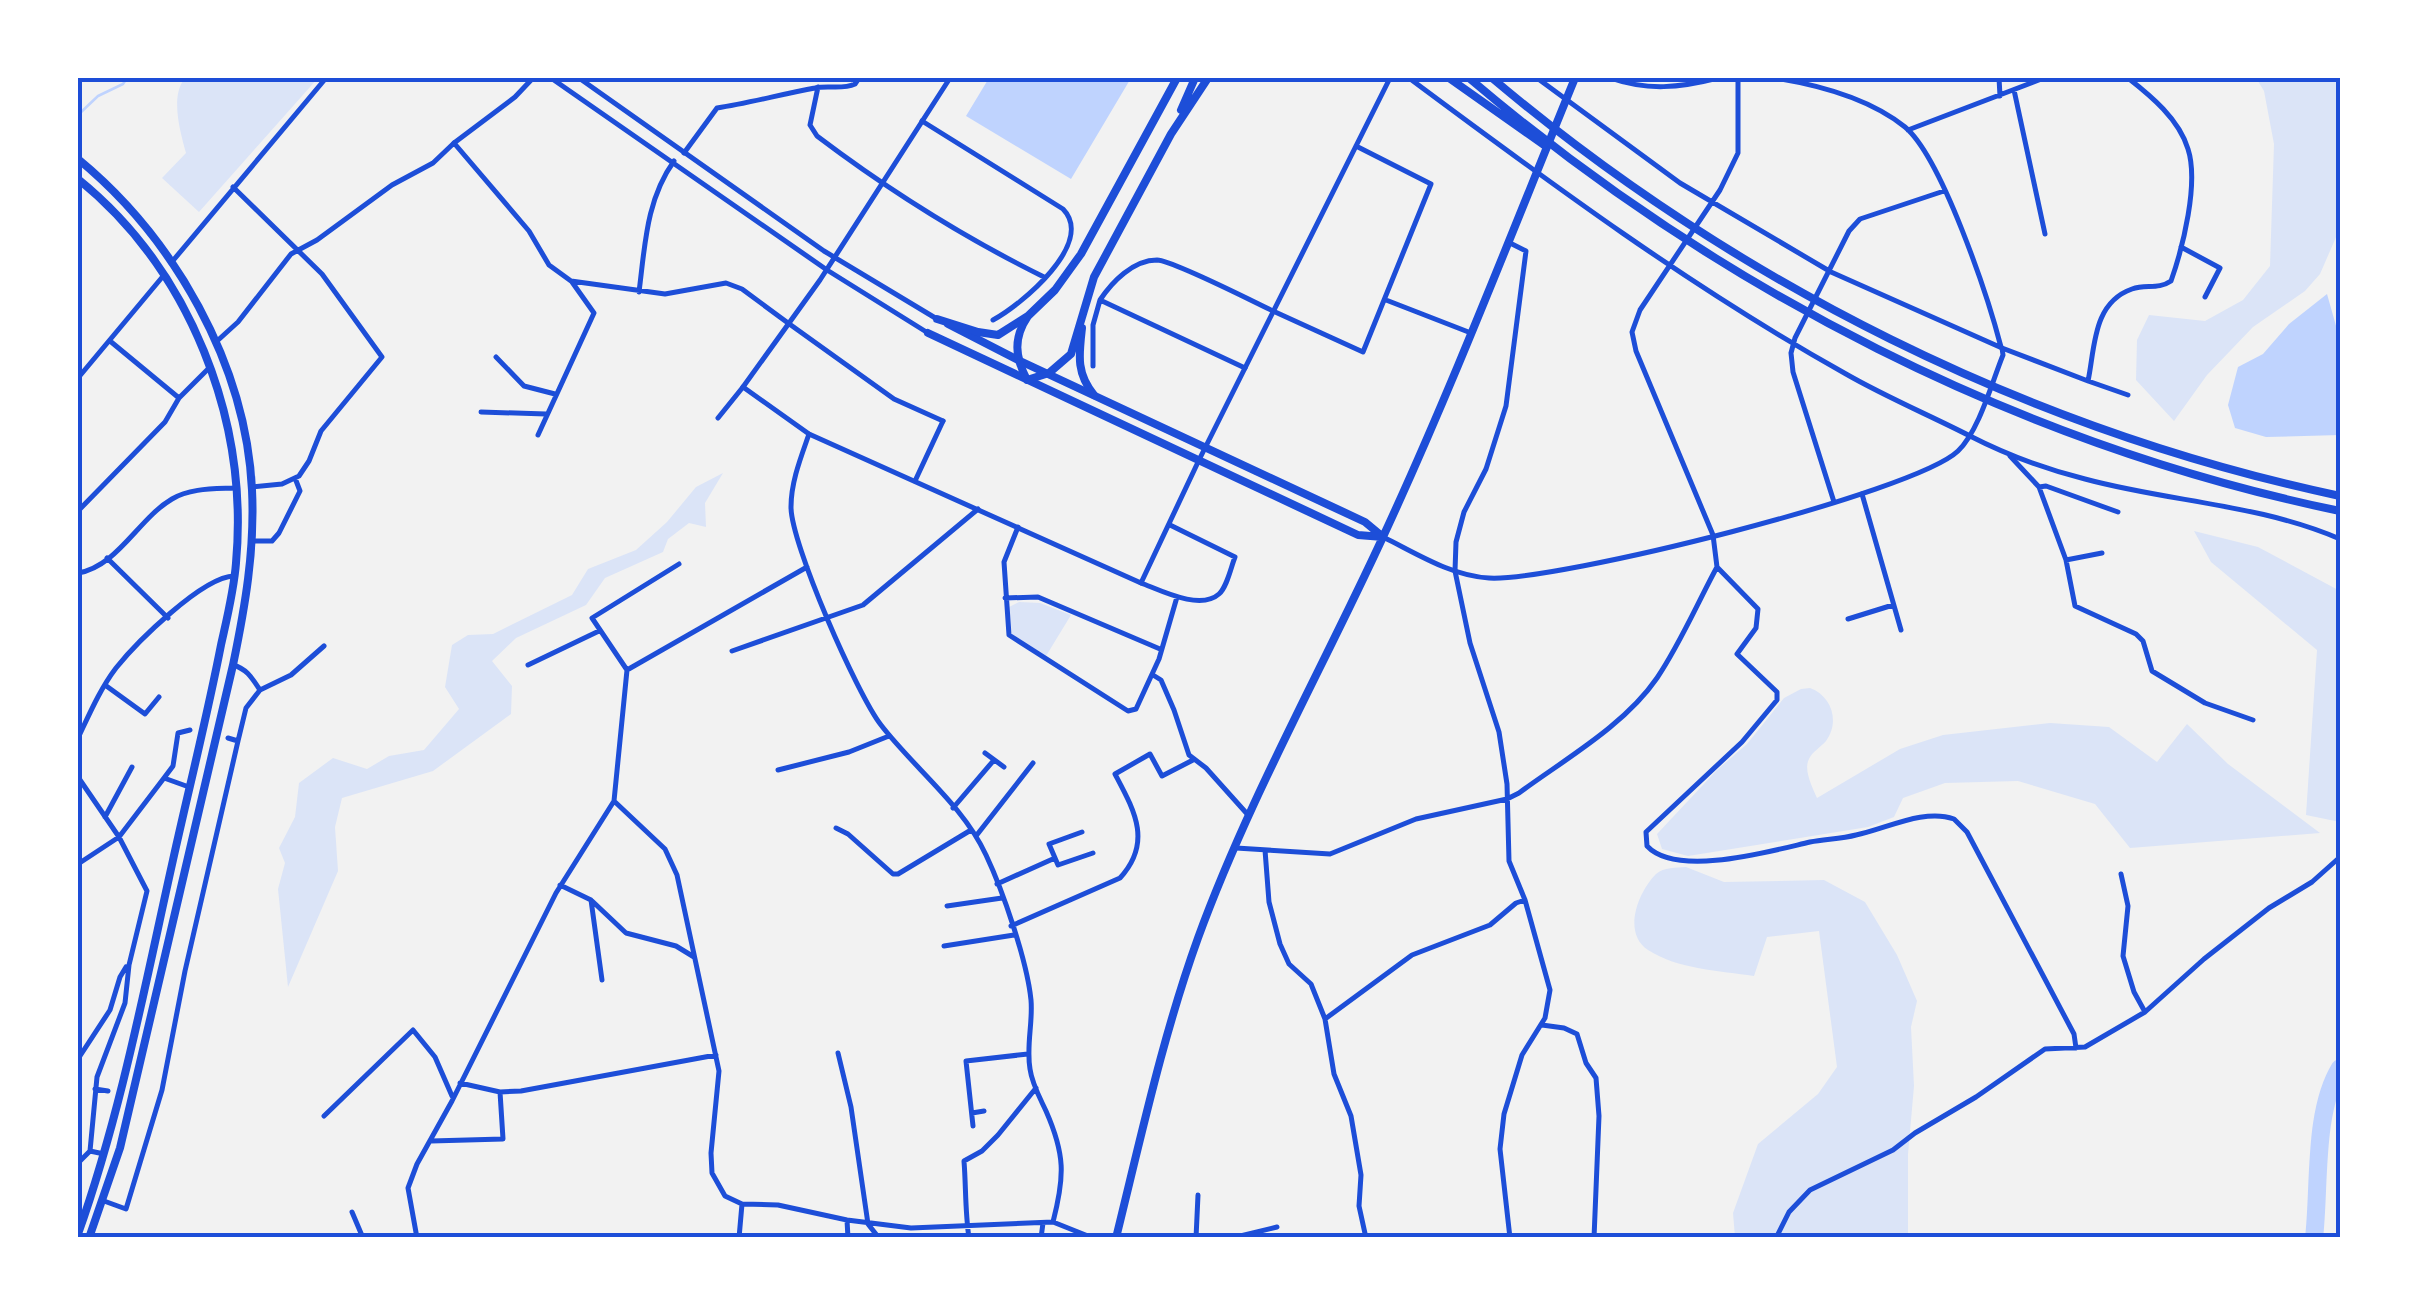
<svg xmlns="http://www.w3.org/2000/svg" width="2418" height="1315" font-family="Lato,sans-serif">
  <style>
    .green { fill: #dbe4f7 }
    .water { fill: #bfd3fe }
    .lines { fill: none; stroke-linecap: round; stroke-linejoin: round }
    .stream { stroke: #bfd3fe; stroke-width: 2.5 }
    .river { stroke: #bfd3fe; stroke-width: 18 }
    .minor { stroke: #1d4ed8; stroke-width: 5 }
    .tertiary { stroke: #1d4ed8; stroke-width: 5 }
    .primary { stroke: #1d4ed8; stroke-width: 8 }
    .trunk { stroke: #1d4ed8; stroke-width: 8 }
    .motorway { stroke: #1d4ed8; stroke-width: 8 }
    .neatline { fill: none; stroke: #1d4ed8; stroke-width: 4 }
  </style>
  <rect width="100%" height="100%" fill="#f2f2f2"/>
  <path class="green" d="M185,78H318L199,212L162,178L186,153C180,131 170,96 185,78Z
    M2256,78H2340V228L2320,274L2305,291L2253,327L2207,375L2174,421L2136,380L2137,340L2149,315L2205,321L2243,300L2270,266L2274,144L2264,91Z
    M723,473L705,503L706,527L689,523L668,539L663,552L605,578L586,605L516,638L492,661L512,686L511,714L433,771L342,798L335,827L338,871L288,987L278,889L285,863L279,848L295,817L299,783L333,758L367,769L389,756L424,750L459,709L445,687L452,645L468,635L493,634L572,595L588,569L636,550L667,522L696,487Z
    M2194,531L2258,547L2340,591V822L2306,815L2317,650L2211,562Z
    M1019,602L1040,603L1071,615L1046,656L1012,634L1009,607Z
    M1810,688C1832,696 1840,722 1826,741C1821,747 1812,752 1809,759C1803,770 1813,788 1817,798L1900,749L1943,735L2050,723L2109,727L2157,762L2187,724L2228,764L2320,833L2130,848L2095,804L2018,781L1945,783L1903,798L1894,817L1868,827L1688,856L1662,849L1657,834L1717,770L1747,744L1784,698L1801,689Z
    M1686,867L1724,882L1824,880L1865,902L1897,955L1917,1001L1911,1027L1914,1086L1908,1154V1237H1735L1733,1213L1758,1144L1818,1094L1837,1067L1819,931L1767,937L1754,976C1720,971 1677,969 1648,950C1622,933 1638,892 1656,874C1664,867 1676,868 1686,867Z"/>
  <path class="water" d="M989,78H1131L1071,179L966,116Z
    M2327,294L2340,340V435L2266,437L2235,428L2228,405L2238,367L2263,354L2289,324Z"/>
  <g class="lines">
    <path class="stream" d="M78,115L98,96L123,84L127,78"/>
    <path class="river" d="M2314,1238C2320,1187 2313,1112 2340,1068"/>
    <path class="minor" d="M1409,78C1550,183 1692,288 1846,374C1886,397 1929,415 1970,436
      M1537,78L1680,183L1831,272L2002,348L2088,381C2095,349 2092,303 2132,289C2146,284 2158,290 2171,281C2183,247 2199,183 2188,149C2179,119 2151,96 2128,78
      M1610,78C1648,91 1679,88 1718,78
      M1775,78C1819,85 1869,98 1905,127C1942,158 1988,297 2001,347
      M1999,78L2000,96
      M818,87L810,125L817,136C891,192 961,236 1044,277
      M2014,90L2045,234
      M922,121L1063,209C1096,243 1021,305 993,320
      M1908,130L2044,78
      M684,153L717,108C750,103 782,94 815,88C829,85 842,90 855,84L859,78
      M233,187L322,274L382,357L321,431L309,461L299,476L282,484L252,487
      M1508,242L1526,251L1506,406L1486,469L1464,512L1456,542L1455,571L1470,643L1499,732L1507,784L1509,861L1525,900L1550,990L1545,1018L1522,1055L1504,1114L1500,1149L1510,1238
      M2181,247L2220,268L2205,297
      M171,263L326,78
      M639,292C645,246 646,200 674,161
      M110,341L179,398
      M216,342L238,322L291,254L317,240L392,185L433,163L454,143L529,231L549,265L571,281L665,294L726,283L742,289L788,323
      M496,357L524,386L555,394
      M1093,366V325L1100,300
      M1245,368L1100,300C1112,282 1133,260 1157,260C1174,261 1252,301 1273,311
      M78,378L164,275
      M2088,381L2128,395
      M481,412L546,414
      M718,418L743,387
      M809,434C801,457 791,482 791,507C791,544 857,694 881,725C914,768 963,805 986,855C1003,891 1027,961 1031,1000C1033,1023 1026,1046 1030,1069C1032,1084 1040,1098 1046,1111C1065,1154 1065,1176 1053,1222
      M538,435L594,313L572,282
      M2010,456L2039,487L2066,560L2075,606L2136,634L2143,641L2152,671L2205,703L2253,720
      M915,481L943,421
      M2039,487L2046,486L2118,512
      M1862,494L1901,630
      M1834,502L1793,372L1791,353L1795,338L1849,231L1860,219L1944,191
      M78,511L165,422L179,398L210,367
      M1018,527L1004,562L1009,635L1128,711L1136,709L1159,659L1177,597
      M252,541H272L279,533L300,491L295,478
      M107,558L168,618
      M2066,560L2102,553
      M1717,567L1758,609L1756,628L1737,654L1777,692V700L1742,742L1646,832L1647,846C1677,878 1771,851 1810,842C1825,839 1841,839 1856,835C1886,829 1924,808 1954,819L1967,832L2074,1034L2076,1048
      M78,573C118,566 138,519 172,499C190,488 214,489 235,488
      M1141,583C1160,590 1200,611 1219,594C1227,587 1231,567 1235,557L1170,525
      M1005,598L1038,597L1160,649
      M1848,619L1893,605
      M732,651L863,605L978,509
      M233,665C247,669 252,678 260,690L246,708L238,741
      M528,665L599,631
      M627,670L592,618L679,564
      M1153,675L1161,680L1174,710L1189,755L1206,768L1249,816
      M105,685L145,714L159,697
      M260,690L291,675L324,646
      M78,738C89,715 100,689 116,668C136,643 202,577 234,576
      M985,753L1004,767
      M778,770L849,752L889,736
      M78,777L119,837L147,891L129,965L125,1003L97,1077L90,1151L104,1154
      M164,778L173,766L178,733L190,730
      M614,801L665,849L677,875L719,1071L711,1153L712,1173L725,1196L742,1204L739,1238
      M953,808L994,760
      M105,817L132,767
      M836,828L848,834L893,874H898L971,830
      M976,836L1033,763
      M1236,848L1330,854L1416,819L1507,799L1519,793C1565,759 1624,726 1657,678C1680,644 1697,604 1717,567L1713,535L1636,351L1632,332L1640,310L1720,190L1738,153V78
      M1265,850L1269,902L1280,944L1289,964L1311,984L1325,1019L1334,1074L1351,1116L1361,1175L1359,1206L1366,1238
      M1055,858L1058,865L1093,853
      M78,864L119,837L164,778L189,787
      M2121,874L2128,906L2123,956L2134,992L2145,1012
      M997,884L1055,858L1049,844L1082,832
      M560,885L591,900L602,980
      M591,900L626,933L676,946L694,957
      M947,906L1002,898
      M1011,926L1120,878C1153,842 1134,810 1115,774L1150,754L1162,776L1193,760
      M944,946L1014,935
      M1325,1019L1412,955L1490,925L1516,903L1525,900
      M1542,1025L1564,1028L1577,1034L1586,1063L1596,1078L1599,1116L1594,1238
      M838,1053L851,1107L868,1224L879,1238
      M78,1059L110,1010L120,977L126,967
      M460,1083L500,1092L521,1091L716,1055
      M95,1089L108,1091
      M972,1113L984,1111
      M324,1116L413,1030L435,1057L452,1096
      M973,1126L966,1061L1028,1054
      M431,1141L503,1139L500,1092
      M78,1163L90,1151
      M104,1201L126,1209L162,1090L185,971L238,741L228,738
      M742,1204L778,1205L847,1220L911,1228L1053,1222L1093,1238
      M352,1212L363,1238
      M847,1220L848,1238
      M417,1238L408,1188L417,1164L452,1101L556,893L614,801L627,670L807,567
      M969,1238C965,1212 966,1186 964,1161L982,1151L998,1135L1036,1088
      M1041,1238L1043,1223
      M1196,1238L1198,1195
      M1232,1238L1277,1227
      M1776,1238L1789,1212L1810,1190L1893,1150L1915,1133L1976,1097L2045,1049L2085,1047L2145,1012L2204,959L2269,908L2312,882L2340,857"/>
    <path class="tertiary" d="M551,78L827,270L928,333
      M579,78L824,251L937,319
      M950,78L820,280L743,387L809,434L1141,583L1199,460L1390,78
      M454,143L515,97L533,78
      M1386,300L1471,333
      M1273,311L1363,352L1431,184L1356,146
      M788,323L894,399L943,421
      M1970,436C2007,455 2045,469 2085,479C2170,502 2259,504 2340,539
      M1383,537C1416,553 1451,576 1489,578C1555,582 1914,493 1958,451C1979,431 1992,382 2003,355L2002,348"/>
    <path class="primary" d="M948,324L1018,360L1365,522L1383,537
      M928,333L1358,535L1383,537
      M1116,1238C1141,1137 1163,1035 1198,938C1248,801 1321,671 1382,539C1452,388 1512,232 1575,78"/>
    <path class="trunk" d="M78,159C174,238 246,364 252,490C255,550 245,607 233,665L120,1148L89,1238
      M78,179C190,270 249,419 236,563C234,590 227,618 221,645C207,717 189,788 173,860C145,985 121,1113 78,1234"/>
    <path class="motorway" d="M1449,78L1544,145
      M1469,78C1717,289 2020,445 2340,511
      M1492,78C1735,283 2029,430 2340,496
      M1181,110L1195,78
      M1028,316C1013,338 1015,357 1027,380L1049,373L1071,354L1094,277L1171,134L1208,78
      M937,319L978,332L998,335L1028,316L1055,290L1081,254L1177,78
      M1082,328C1079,355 1076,373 1094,395"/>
  </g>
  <rect width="2418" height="1315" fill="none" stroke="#ffffff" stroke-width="160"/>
  <rect x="80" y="80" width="2258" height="1155" class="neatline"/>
</svg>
